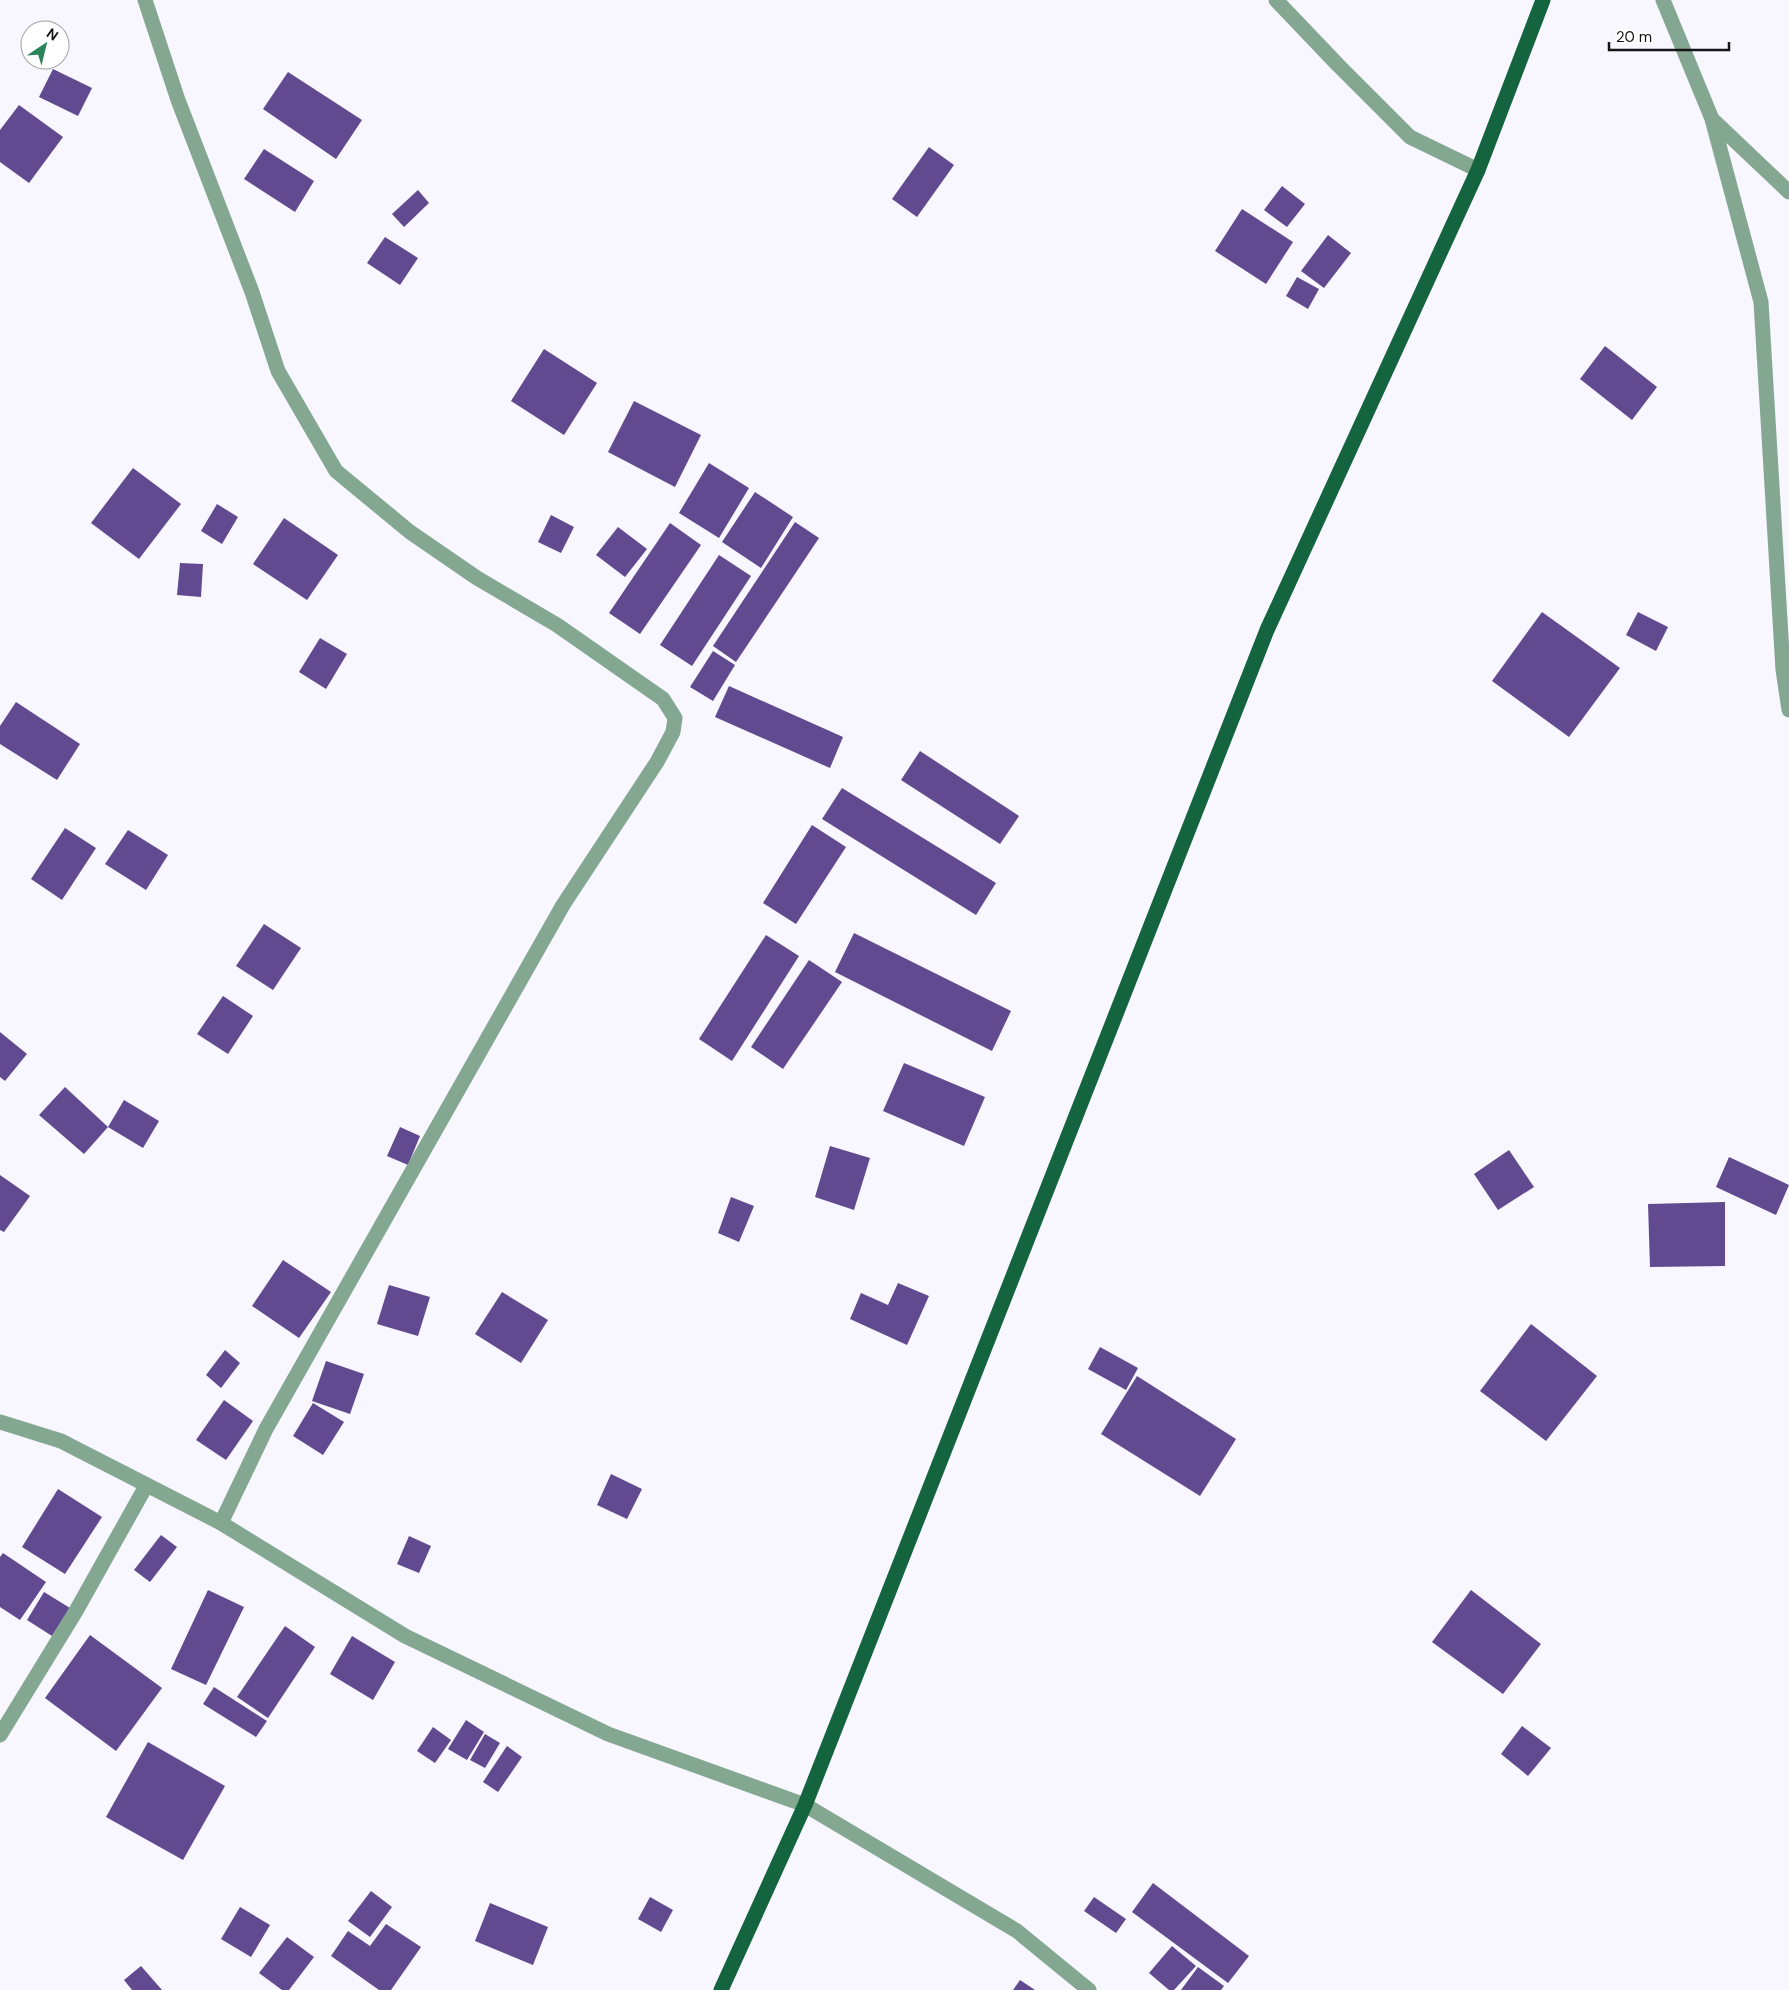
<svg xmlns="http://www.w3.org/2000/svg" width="1789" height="1990" font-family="'DM Sans',sans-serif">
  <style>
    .building { fill: #614a90 }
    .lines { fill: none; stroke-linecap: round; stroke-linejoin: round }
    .minor { stroke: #84a792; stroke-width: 15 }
    .major { stroke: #156440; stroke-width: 15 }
  </style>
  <rect width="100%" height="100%" fill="#f8f6fe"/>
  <path class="building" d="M53,69L92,88L78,116L39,97Z
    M288,72L362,120L336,159L263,109Z
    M19,105L63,137L29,183L0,162V130Z
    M929,147L954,165L917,217L892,199Z
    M264,149L314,181L295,212L244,179Z
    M1282,186L1305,204L1287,227L1264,210Z
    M418,190L429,203L404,227L392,214Z
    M1242,209L1293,242L1266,284L1215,251Z
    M1328,235L1351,253L1324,288L1301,271Z
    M385,237L418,258L400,285L367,263Z
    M1297,277L1319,289L1308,309L1286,296Z
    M1605,346L1657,387L1632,420L1580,379Z
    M544,349L597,383L564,435L511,401Z
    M634,401L701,435L675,487L608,452Z
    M709,463L749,488L719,538L679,513Z
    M133,468L181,504L139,559L91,523Z
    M755,492L793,517L761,568L722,542Z
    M217,504L238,517L222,544L201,531Z
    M551,515L574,527L561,553L538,542Z
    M284,518L338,555L307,600L253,564Z
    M795,522L819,538L736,662L713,646Z
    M670,523L701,545L640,634L609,613Z
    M618,527L647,549L625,577L596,555Z
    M719,555L751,576L692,666L660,645Z
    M180,563L203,564L201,597L177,595Z
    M1542,612L1620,668L1569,737L1492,681Z
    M1638,612L1668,627L1656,651L1626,635Z
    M320,638L347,654L326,689L299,672Z
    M713,651L735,665L713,701L690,687Z
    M729,686L843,737L830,768L715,717Z
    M16,702L80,744L57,780L0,744V726Z
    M920,751L1019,816L1000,844L901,780Z
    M842,788L996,883L976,915L822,819Z
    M812,825L846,847L796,924L763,903Z
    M65,828L96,848L62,900L31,879Z
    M128,830L168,855L146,890L105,864Z
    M264,924L301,948L273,990L236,966Z
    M854,933L1011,1011L992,1051L835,972Z
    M766,935L799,956L732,1061L699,1039Z
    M809,960L842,982L783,1069L751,1047Z
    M223,996L253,1016L228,1054L197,1034Z
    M0,1032L27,1054L5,1081L0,1077Z
    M904,1063L985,1097L964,1146L883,1111Z
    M65,1087L108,1127L124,1100L159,1121L143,1148L108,1127L84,1154L39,1115Z
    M400,1127L420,1136L408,1165L387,1156Z
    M830,1146L870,1158L854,1210L815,1197Z
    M1509,1150L1534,1187L1498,1210L1474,1174Z
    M1729,1157L1789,1185L1776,1215L1716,1187Z
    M0,1175L30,1196L4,1232L0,1230Z
    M731,1197L754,1206L739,1242L718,1233Z
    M1725,1202V1266L1650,1267L1648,1204Z
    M283,1260L331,1292L299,1338L252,1306Z
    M898,1283L929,1296L907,1345L850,1319L861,1293L888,1305Z
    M389,1285L430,1297L418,1336L377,1324Z
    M502,1292L548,1320L521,1363L475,1334Z
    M1531,1324L1597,1376L1546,1441L1480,1391Z
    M1100,1347L1138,1368L1126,1390L1088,1369Z
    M225,1350L240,1363L221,1388L206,1375Z
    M326,1361L364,1374L350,1414L312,1401Z
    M1137,1376L1236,1439L1200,1496L1101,1434Z
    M224,1400L253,1421L226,1460L196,1440Z
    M313,1403L344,1422L323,1455L293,1436Z
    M611,1474L642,1489L627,1519L597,1505Z
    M58,1489L102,1517L65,1574L22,1547Z
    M161,1535L177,1547L150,1582L134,1570Z
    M409,1536L431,1546L419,1573L397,1564Z
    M3,1553L46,1582L20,1620L0,1607V1557Z
    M208,1590L244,1607L206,1685L171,1669Z
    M1471,1590L1541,1644L1503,1694L1432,1642Z
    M44,1592L70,1608L52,1636L27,1620Z
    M285,1626L315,1647L268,1718L237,1697Z
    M90,1635L162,1688L116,1751L45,1698Z
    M352,1636L395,1662L373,1700L330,1674Z
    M214,1687L267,1721L256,1737L203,1704Z
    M466,1720L484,1732L467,1760L448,1749Z
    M1522,1726L1551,1748L1528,1776L1501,1754Z
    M433,1727L451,1740L435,1763L417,1751Z
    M485,1734L500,1743L485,1768L470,1760Z
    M148,1742L225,1786L183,1860L106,1817Z
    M507,1746L522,1757L498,1792L483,1782Z
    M1153,1883L1249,1956L1228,1983L1132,1912Z
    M371,1891L392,1907L370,1937L348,1921Z
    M650,1897L673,1910L661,1932L638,1919Z
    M1094,1897L1126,1919L1116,1933L1084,1911Z
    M490,1903L548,1927L533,1965L475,1941Z
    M240,1907L270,1925L251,1957L221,1939Z
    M386,1924L421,1947L391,1990H379L331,1956L348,1931L370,1946Z
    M287,1937L314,1957L289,1990H282L259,1973Z
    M1172,1946L1196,1966L1174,1990H1169L1149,1973Z
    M141,1966L162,1990H132L124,1980Z
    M1198,1967L1224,1986L1221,1990H1181Z
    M1020,1980L1035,1990H1013Z"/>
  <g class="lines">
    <path class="minor" d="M145,0L178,100L252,292L278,371L336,471L410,532L477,578L557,625L663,699L675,718L673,732L657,762L563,905L266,1429L221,1523
      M1276,0L1338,65L1410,137L1478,170
      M1663,0L1712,119L1761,302L1783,670L1789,710
      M1713,120L1789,192
      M0,1422L61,1441L221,1523L405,1636L608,1734L805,1805L1017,1931L1089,1990
      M0,1735L76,1611L146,1486"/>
    <path class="major" d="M721,1990L805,1805L1267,630L1478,170L1543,0"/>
  </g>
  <g transform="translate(45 45) rotate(35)"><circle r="24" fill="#ffffff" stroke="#a1a1a2"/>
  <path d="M0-4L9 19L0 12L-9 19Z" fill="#2b8459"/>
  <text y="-8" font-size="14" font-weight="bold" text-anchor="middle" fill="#151417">N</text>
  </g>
  <path d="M1609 42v8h120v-8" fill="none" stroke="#151417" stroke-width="2.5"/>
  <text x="1616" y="42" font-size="15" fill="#151417" stroke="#ffffff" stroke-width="4" paint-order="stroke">20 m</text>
</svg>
